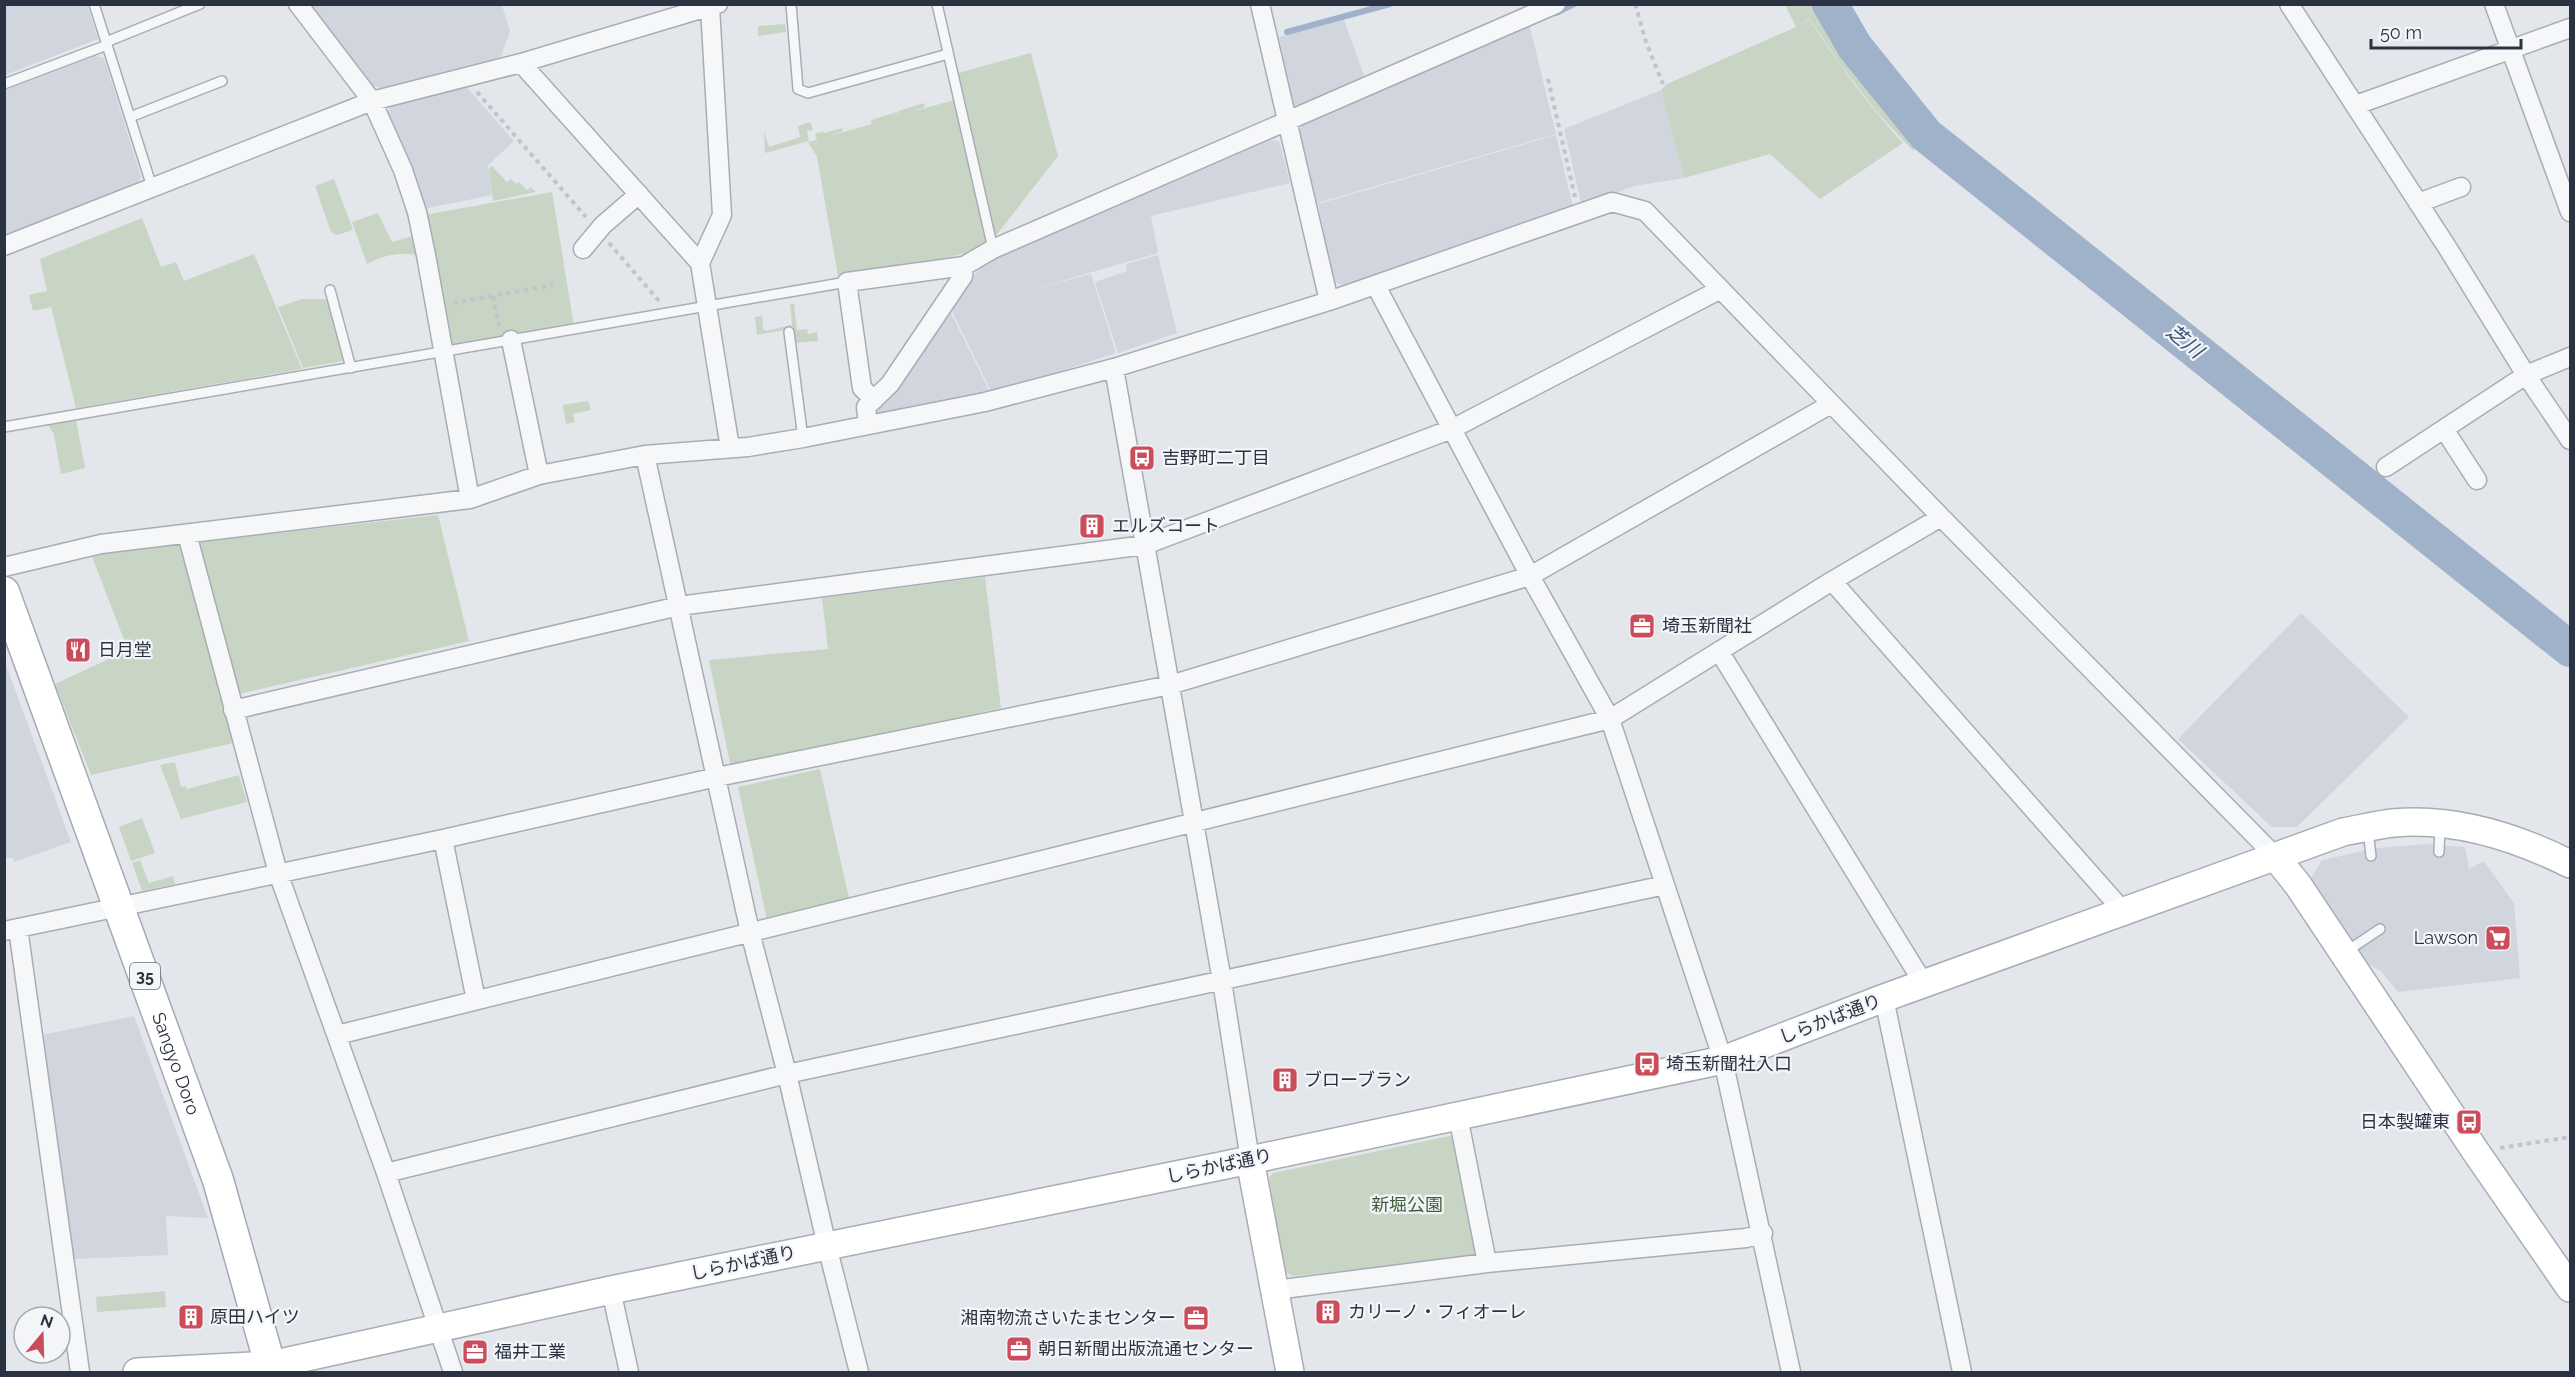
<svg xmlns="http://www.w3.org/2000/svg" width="2575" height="1377" font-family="Raleway,'Noto Sans JP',sans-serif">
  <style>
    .built { fill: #d1d5dd }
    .green { fill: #c8d5c5 }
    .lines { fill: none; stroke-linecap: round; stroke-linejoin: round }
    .stream { stroke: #a0b2ca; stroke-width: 6 }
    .river { stroke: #a0b2ca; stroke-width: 36 }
    .lane-casing { stroke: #a8adb5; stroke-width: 12 }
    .street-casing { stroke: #a8adb5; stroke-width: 21 }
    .secondary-casing { stroke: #a8adb5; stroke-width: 30 }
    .primary-casing { stroke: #a3aab6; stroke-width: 33 }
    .path { stroke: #c1c4ca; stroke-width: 4; stroke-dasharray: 4.5 4.5; stroke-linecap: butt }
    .lane { stroke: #f6f7f9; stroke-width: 9 }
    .street { stroke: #f6f7f9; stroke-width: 18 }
    .secondary { stroke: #fff; stroke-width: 27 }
    .primary { stroke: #fff; stroke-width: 30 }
    .labels { text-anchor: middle; stroke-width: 4.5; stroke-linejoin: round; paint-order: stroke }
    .shield { fill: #f3f5f8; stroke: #676d79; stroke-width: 1.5 }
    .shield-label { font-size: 16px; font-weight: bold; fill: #2b3343 }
    .poi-label { font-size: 18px; fill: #2b3343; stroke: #f3f5f8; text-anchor: start }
    .street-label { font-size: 18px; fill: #2b3343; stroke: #f3f5f8 }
    .park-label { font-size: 18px; fill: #3e5e39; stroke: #f3f5f8 }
    .water-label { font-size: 20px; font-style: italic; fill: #365076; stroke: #f3f5f8 }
  </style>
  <rect width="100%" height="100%" fill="#e3e6eb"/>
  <path class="built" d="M5,4L87,5L98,39L5,75Z
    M307,5H502L510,32L499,60L388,90L366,84Z
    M1344,20L1366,81L1299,109L1293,105L1279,37Z
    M1529,23L1556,134L1317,203L1299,131L1304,122Z
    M95,56L104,58L141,177L137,184L5,235V90Z
    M464,84L514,141L488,165L492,195L423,209L387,112L392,104Z
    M1661,90L1684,178L1634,186L1582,206L1564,129Z
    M1556,135L1574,211L1450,254L1343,286L1334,281L1318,204Z
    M1270,140L1279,141L1290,183L1151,216L1158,253L1027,291L1091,274L1116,353L992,393L950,307L978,270L996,257L1007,275L996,255L1137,191Z
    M1158,255L1177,333L1118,353L1095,282L1127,271L1126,264Z
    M949,309L990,392L873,415Z
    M2301,613L2409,717L2297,827H2272L2178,739Z
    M5,662L71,842L14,862L13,858H5Z
    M2425,844L2465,847L2469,869L2484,861L2514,903L2520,978L2398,992L2381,971L2362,961L2334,923L2311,878L2322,860L2378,848Z
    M134,1016L208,1218L166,1216L168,1255L74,1259L42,1035Z"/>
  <path class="green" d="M1785,5H1822L1848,46L1891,107L1923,137L1913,151L1877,112L1840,64L1809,18L1797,27L1809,19C1838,63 1867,104 1903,143L1820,199L1770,154L1684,178L1661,90L1667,84L1796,27Z
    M785,24L786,32L758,36V26Z
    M1031,53L1058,156L995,237L992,234L958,73Z
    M954,100L987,243L983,249L936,260L838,276L817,157L808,142L817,140L815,134L823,131L824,133L842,128L843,131L829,136L872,124L871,120L897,112L899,116L898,111L924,103L925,107L911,112Z
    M810,122L813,130L807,131L809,141L765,153L764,131L769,147L800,137L798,126Z
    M492,166L507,182L511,179L516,184L519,182L527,190L531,187L536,192L493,201L489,168Z
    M334,179L353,230L337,235L331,232L315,186Z
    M552,192L574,326L451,346L424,215Z
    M378,213L392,242L416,235L422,256C402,252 385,254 367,264L352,222Z
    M142,218L161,267L176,262L184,281L254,254L302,369L76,408L51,307L33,311L29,295L47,291L40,259Z
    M302,299H328L345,357L343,361L303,368L278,307Z
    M790,304H794L797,330L807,329L808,334L817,332L818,341L794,343Z
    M762,316L763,329L766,331L791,325V329L757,335L755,317Z
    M588,401L591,410L573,414L575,422L566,424L563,405Z
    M76,420L85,468L61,474L54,434L48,425Z
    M438,515L469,641L221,698L233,743L91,775L55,684L128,650L91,554Z
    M985,577L1001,708L731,768L709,660L828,649L822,598Z
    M175,762L181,787L186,786L187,789L239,775L247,802L181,819L160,765Z
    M820,769L850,903L767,920L738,787Z
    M142,818L155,853L131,861L119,827Z
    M140,860L149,883L173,876L175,884L142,891L132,863Z
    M1450,1136L1458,1140L1479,1248L1474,1258L1293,1276L1285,1272L1269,1178L1273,1173Z
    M165,1291L166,1307L97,1312L96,1297Z"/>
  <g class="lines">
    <path class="stream" d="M1556,13L1574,4
      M1287,32L1390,4"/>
    <path class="river" d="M1830,4L1855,47L1926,135L2570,649"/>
    <defs>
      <path id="lane" d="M94,4L152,187
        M791,4L798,89L808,93L948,54
        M937,4L993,249
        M106,42L200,4
        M4,84L107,45
        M130,117L222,81
        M330,290L351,368
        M789,332L803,438
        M4,427L847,282
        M2368,830L2371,856
        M2439,852L2440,825
        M2344,953L2380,929"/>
      <path id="street" d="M298,4L372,101L403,170L417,212L426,255L470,499
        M1260,4L1329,301
        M2289,4L2447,247L2526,375L2570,440
        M2494,4L2570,212
        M521,63L700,263L730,448
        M2356,105L2570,28
        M2418,203L2461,187
        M4,246L372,101L521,63L718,4
        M583,249L603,225L639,194
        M700,263L722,215L710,7
        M1376,286L1530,576L1610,719L1723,1060L1791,1372
        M511,340L539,475
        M1114,368L1222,981L1250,1160
        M874,400L862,388L847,282L964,266L993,249L1556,4
        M868,425L866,407L890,384L963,276L964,266
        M2444,429L2477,480
        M645,455L750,932L787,1074L827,1246L859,1372
        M2386,467L2526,375L2570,357
        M187,534L278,873L386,1173L453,1372
        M4,567L101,544L470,499L539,475L645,455L748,447L803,438L985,402L1114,368L1329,301L1612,202L1645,211L1941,517L2275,856
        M1832,581L2123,911
        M1719,651L1924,984
        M233,710L679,606L1145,545L1452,429L1719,290
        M443,839L476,1000
        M18,928L80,1372
        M4,931L443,839L717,777L1170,685L1530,576L1831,404
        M1884,998L1962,1372
        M337,1035L1610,719L1832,581L1941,517
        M1458,1116L1487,1263
        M386,1173L787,1074L1665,885
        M611,1290L629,1372
        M1275,1290L1487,1263L1746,1238L1763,1233"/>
      <path id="secondary" d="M2275,856L2298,885L2476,1152L2570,1288
        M1250,1160L1290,1372
        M137,1372L271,1365L611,1290L1250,1160L1723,1060L1884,998L2343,832C2360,829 2376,825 2393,823C2455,817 2516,837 2570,864"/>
      <g id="primary">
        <path id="s1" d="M4,592L218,1180L272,1372"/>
      </g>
    </defs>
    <use href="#lane" class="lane-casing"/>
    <use href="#street" class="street-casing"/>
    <use href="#secondary" class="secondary-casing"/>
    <use href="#primary" class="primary-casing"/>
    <path class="path" d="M1635,4L1646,42L1663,84
      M1548,79L1575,197
      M477,92L586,217
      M609,243L659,301
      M493,296L499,326
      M453,303L553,285
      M2500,1148L2570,1137"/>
    <use href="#lane" class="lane"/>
    <use href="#street" class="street"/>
    <use href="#secondary" class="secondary"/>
    <use href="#primary" class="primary"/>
  </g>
  <defs>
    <symbol id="bus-square" viewBox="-11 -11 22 22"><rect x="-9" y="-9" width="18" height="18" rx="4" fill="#cb4d5b" stroke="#f3f5f8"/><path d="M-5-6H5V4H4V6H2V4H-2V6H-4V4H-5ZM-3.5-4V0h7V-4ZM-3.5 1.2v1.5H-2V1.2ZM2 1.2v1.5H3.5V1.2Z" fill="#fff"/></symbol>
    <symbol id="building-square" viewBox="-11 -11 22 22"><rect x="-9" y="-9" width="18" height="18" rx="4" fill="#cb4d5b" stroke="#f3f5f8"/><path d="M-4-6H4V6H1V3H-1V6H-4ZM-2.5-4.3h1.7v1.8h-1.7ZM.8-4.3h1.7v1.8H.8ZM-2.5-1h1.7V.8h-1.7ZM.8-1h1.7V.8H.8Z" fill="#fff"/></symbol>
    <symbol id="office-square" viewBox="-11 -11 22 22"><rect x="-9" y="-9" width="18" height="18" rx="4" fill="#cb4d5b" stroke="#f3f5f8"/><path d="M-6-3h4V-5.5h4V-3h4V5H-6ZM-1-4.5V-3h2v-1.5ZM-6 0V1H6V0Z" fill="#fff"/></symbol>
    <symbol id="restaurant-square" viewBox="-11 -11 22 22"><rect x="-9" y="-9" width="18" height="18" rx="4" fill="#cb4d5b" stroke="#f3f5f8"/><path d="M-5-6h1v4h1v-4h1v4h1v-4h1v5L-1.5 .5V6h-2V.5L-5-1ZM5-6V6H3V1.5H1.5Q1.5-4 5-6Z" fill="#fff"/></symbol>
    <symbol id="supermarket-square" viewBox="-11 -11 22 22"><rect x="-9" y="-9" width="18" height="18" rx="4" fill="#cb4d5b" stroke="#f3f5f8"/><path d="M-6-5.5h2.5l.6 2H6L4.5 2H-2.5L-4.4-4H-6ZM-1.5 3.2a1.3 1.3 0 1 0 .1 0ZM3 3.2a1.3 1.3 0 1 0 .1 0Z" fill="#fff"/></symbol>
  </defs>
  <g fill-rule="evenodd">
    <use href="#bus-square" x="1127" y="443" width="30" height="30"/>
    <use href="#building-square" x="1077" y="511" width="30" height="30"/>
    <use href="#office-square" x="1627" y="611" width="30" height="30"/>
    <use href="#restaurant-square" x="63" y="635" width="30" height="30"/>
    <use href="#supermarket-square" x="2483" y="923" width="30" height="30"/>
    <use href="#bus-square" x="1632" y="1049" width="30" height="30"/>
    <use href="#building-square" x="1270" y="1065" width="30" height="30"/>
    <use href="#bus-square" x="2454" y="1107" width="30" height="30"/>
    <use href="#building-square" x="1313" y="1297" width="30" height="30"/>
    <use href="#building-square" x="176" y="1302" width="30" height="30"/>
    <use href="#office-square" x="1181" y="1303" width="30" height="30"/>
    <use href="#office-square" x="1004" y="1334" width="30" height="30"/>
    <use href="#office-square" x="460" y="1337" width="30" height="30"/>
  </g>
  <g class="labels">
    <rect class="shield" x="130" y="963" width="30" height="26" rx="4.5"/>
    <g class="shield-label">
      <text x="145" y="982">35</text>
    </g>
    <g class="poi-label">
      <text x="1162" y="464">吉野町二丁目</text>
      <text x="1112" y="532">エルズコート</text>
      <text x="1662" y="632">埼玉新聞社</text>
      <text x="98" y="656">日月堂</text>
      <text x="2478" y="944" text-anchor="end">Lawson</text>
      <text x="1666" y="1070">埼玉新聞社入口</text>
      <text x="1304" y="1086">ブローブラン</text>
      <text x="2450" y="1128" text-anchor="end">日本製罐東</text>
      <text x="1348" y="1318">カリーノ・フィオーレ</text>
      <text x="210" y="1323">原田ハイツ</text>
      <text x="1176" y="1324" text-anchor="end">湘南物流さいたまセンター</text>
      <text x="1038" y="1355">朝日新聞出版流通センター</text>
      <text x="494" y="1358">福井工業</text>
    </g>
    <g class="street-label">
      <text transform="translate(1830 1019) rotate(-21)" y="6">しらかば通り</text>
      <text dy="6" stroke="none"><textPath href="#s1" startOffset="502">Sangyo Doro</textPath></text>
      <text transform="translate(1219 1166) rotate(-12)" y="6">しらかば通り</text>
      <text transform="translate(743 1263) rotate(-12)" y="6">しらかば通り</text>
    </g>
    <g class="park-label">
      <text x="1407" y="1211">新堀公園</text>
    </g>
    <g class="water-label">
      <text transform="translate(2185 341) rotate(39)" y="7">芝川</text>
    </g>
  </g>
  <rect width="2575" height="1377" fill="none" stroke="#2b3343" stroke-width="12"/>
  <g transform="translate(42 1335) rotate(19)"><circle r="28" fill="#f3f5f8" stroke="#a3a7b0" stroke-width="1.5"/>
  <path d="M0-4.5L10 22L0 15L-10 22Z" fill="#cb4d5b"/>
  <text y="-9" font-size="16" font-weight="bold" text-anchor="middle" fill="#2b3343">N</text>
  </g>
  <path d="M2371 39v9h150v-9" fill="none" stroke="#2b3343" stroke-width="3"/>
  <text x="2380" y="39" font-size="18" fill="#2b3343" stroke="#f3f5f8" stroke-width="4.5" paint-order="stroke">50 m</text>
</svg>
